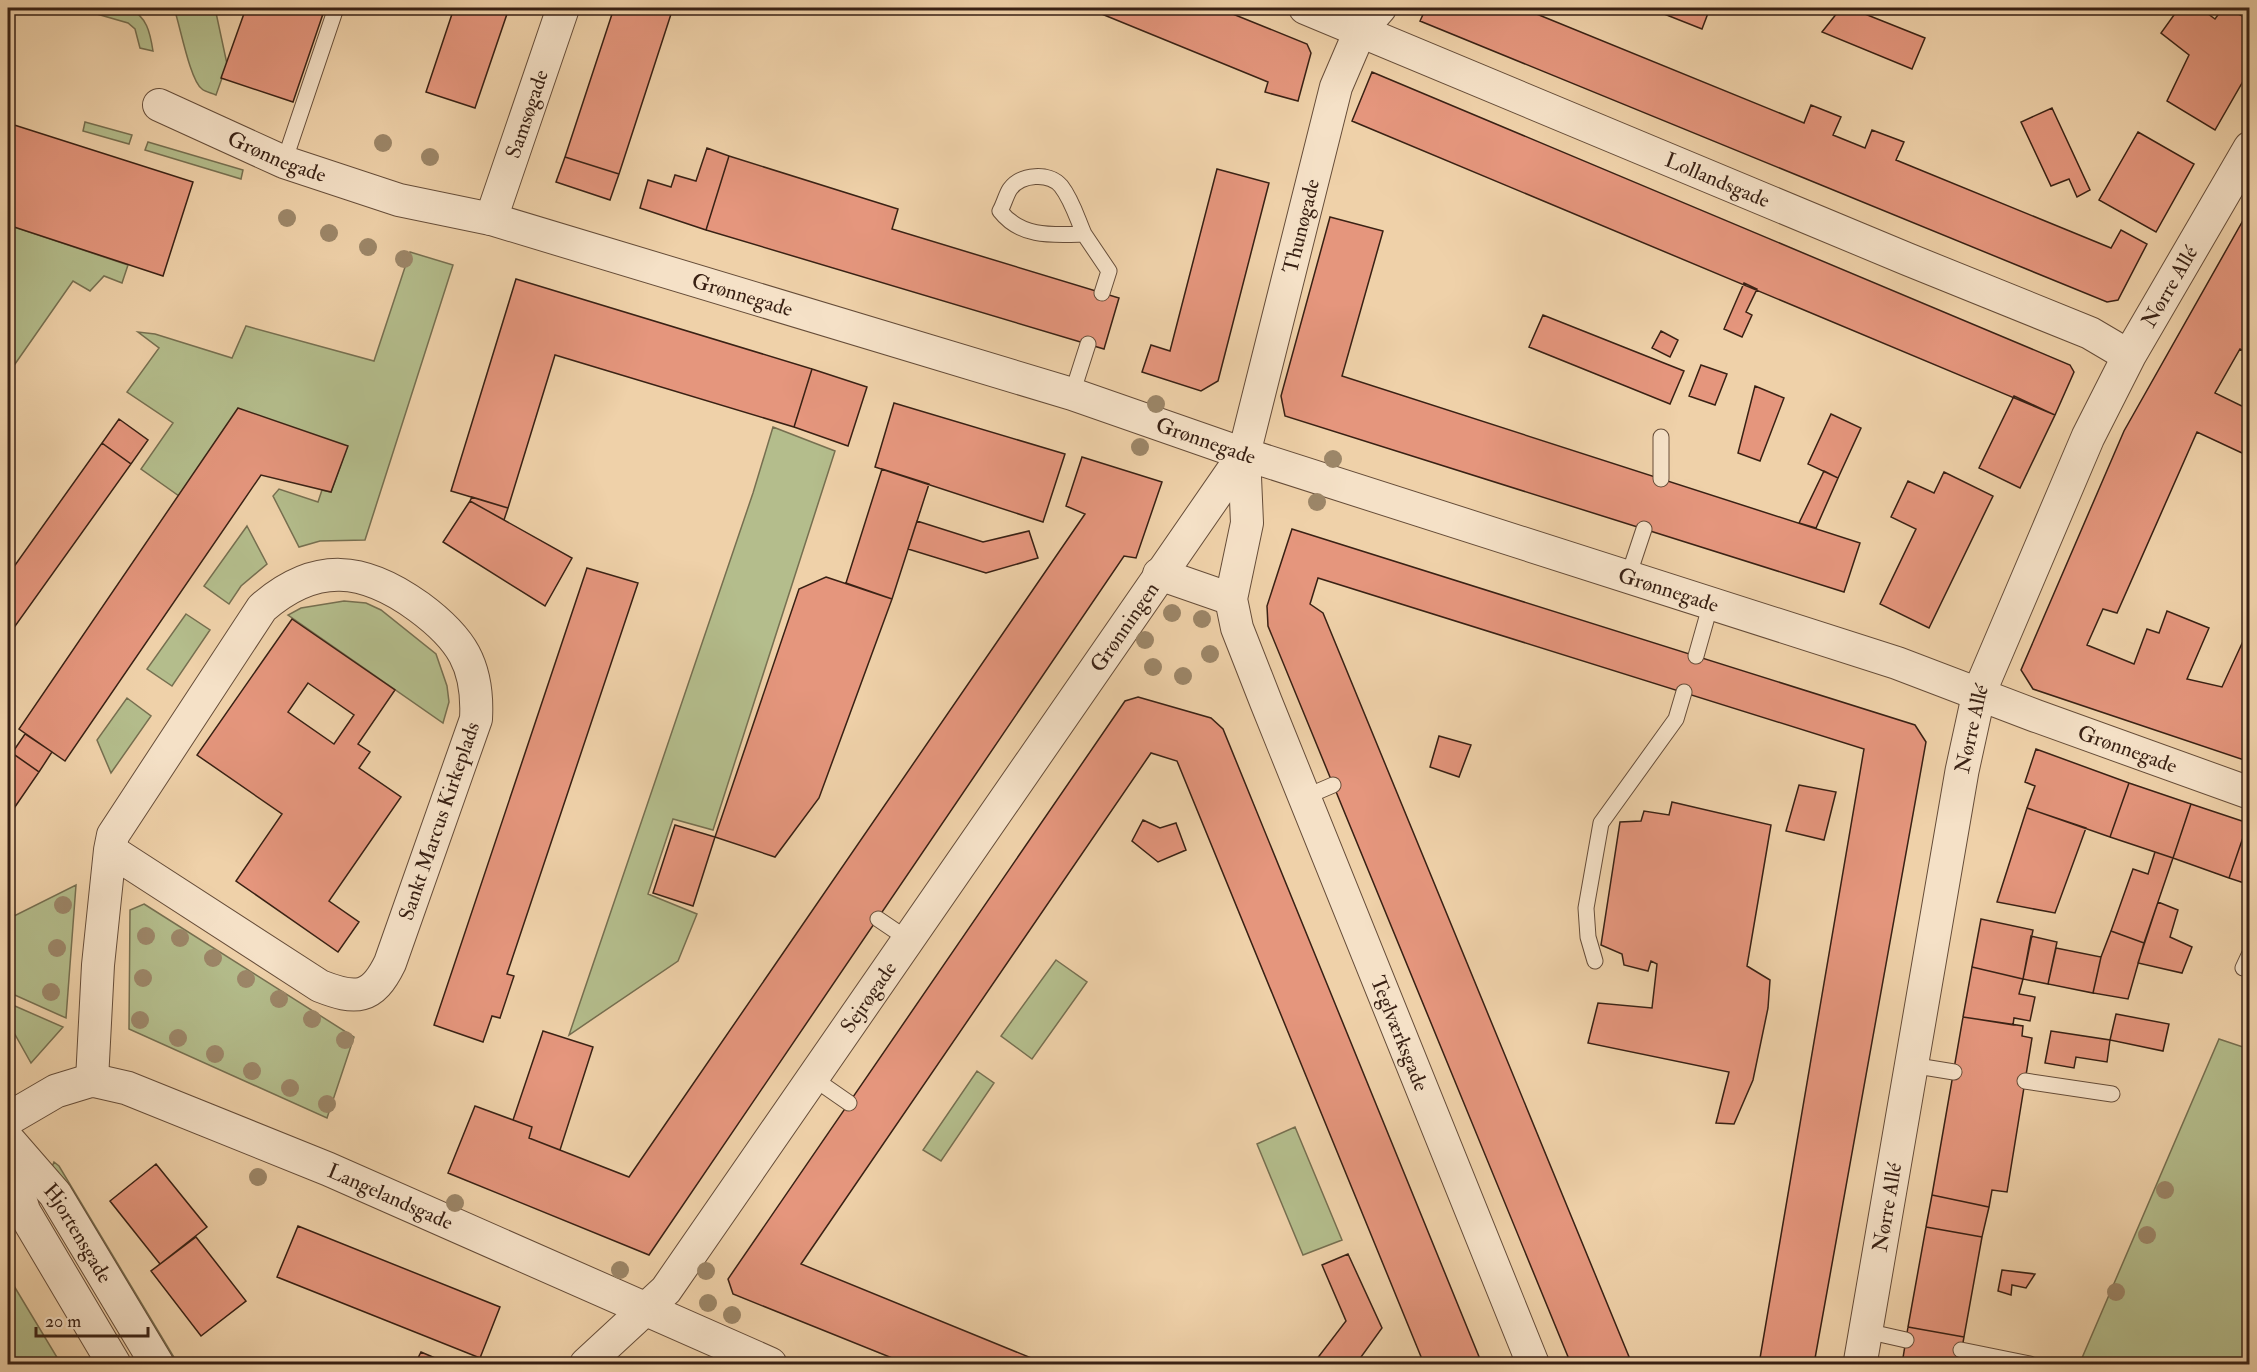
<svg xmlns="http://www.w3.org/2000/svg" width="2257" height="1372" font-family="'IM FELL Double Pica',serif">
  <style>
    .green { fill: #b4bd8c; stroke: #766f50; stroke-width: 1.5 }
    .building { fill: #e5967d; stroke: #392114; stroke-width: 1.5; fill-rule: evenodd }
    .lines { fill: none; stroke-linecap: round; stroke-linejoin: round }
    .service-casing { stroke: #664d39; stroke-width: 17 }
    .minor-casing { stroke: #664d39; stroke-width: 34 }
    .tertiary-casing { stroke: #664d39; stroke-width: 35 }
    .service { stroke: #f5e1c7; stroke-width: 15 }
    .minor { stroke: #f5e1c7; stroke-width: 32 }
    .tertiary { stroke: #f5e1c7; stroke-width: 33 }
    .tree { fill: #9c8668 }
    .labels { text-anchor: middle; stroke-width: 4.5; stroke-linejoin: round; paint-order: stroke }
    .street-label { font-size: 21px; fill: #392114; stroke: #f5e1c7 }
  </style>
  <rect width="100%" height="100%" fill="#efd1a9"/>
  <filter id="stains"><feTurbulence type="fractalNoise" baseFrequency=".00333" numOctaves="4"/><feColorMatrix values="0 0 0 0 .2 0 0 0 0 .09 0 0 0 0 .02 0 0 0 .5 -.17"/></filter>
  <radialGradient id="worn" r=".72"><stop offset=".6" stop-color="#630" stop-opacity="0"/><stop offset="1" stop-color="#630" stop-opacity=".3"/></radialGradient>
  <path class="green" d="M76,8H129C147,17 150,32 153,51L140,48L135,29L128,23Z
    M174,8H215L227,64L216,95C212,93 205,92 202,89C190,81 180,25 174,8Z
    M85,122L132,135L129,144L83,131Z
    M148,142L243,170L241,179L145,150Z
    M8,225L128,265L122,283L104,276L90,291L73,281L8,374Z
    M410,252L453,265L365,540L320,541L299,547L273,496L279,489L318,502L322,490L331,492L347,447L179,496L141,469L173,423L127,392L159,348L138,332L155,334L232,358L246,326L374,361Z
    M773,427L835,451L713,830L673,819L648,894L697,914L678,961L569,1035L753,493Z
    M247,526L267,564L241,586L229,604L204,586Z
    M344,601L366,603L381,610L436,654L447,686L449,702L443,723L288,615L301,608Z
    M186,614L210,630L172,686L147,669Z
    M127,698L151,716L111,773L97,740Z
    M76,885L66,1018L8,992V919Z
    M144,904L354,1037L327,1118L129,1029L130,910Z
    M1056,960L1087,982L1032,1059L1001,1036Z
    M8,1003L63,1027L31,1063L8,1022Z
    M2219,1039L2249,1049V1364H2118L2082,1358Z
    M977,1071L994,1083L941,1161L923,1150Z
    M1295,1127L1342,1240L1303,1255L1257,1144Z
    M54,1162L59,1166L178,1364H170L52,1167Z
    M8,1276L61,1364H8Z"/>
  <path class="building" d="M246,8H325L293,102L221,78Z
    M454,8H509L475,108L426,92Z
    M614,8H673L619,174L565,157Z
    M1087,8H1218L1307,44L1311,53L1298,101L1265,92L1268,82Z
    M1426,8H1522L1804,123L1811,105L1841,117L1833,135L1865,148L1872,130L1904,142L1896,160L2111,248L2121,230L2147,244L2118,300L2107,302L1420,21Z
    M1649,8H1710L1702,29Z
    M1841,8H1850L1925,38L1912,69L1822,32Z
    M2179,8H2200L2215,19L2223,8H2227L2250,20V69L2215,130L2167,101L2189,55L2161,33Z
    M1372,72L2070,365L2074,372L2055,415L1352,121Z
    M2052,108L2090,190L2077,197L2069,179L2051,186L2021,122Z
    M8,123L193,182L163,276L8,225Z
    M2138,132L2194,164L2156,232L2099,200Z
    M707,148L729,156L706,230L640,208L648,180L671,187L675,175L696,181Z
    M729,156L898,209L892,229L1119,298L1104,349L706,230Z
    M565,157L619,174L610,200L556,182Z
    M1217,169L1269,183L1218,381L1201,391L1142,372L1151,345L1170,351Z
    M2250,208V354L2240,349L2215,393L2250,410V442L2242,453L2197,432L2117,613L2103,609L2087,645L2134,664L2147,629L2159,633L2167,611L2209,628L2187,679L2222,687L2250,626V762L2033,689L2021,670L2124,431Z
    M1330,217L1383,231L1342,376L1860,543L1844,592L1285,416L1281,396Z
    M516,279L812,369L794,427L555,355L508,508L451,491Z
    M1744,283L1757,289L1746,312L1752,315L1742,337L1724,329Z
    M1543,315L1684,371L1670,404L1529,347Z
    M1661,331L1678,340L1670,357L1652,348Z
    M1701,365L1727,374L1715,405L1689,396Z
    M812,369L867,387L848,446L794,427Z
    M1755,386L1784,398L1760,461L1738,453Z
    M2014,396L2055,415L2020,488L1979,468Z
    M894,403L1065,454L1043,522L875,467Z
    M238,408L348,446L331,492L261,475L65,761L19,729Z
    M1831,414L1861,428L1838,478L1808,464Z
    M119,419L148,440L131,464L102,443Z
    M102,443L131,464L8,636V575Z
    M1082,457L1162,482L1136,558L1124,556L649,1255L448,1173L475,1106L532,1127L529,1138L629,1177L1085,514L1066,506Z
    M882,469L929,484L892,599L846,583Z
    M1824,471L1838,478L1816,528L1799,523Z
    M1944,472L1993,496L1929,628L1880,604L1916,529L1891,517L1908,481L1934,493Z
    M472,497L508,508L504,520L470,501Z
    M470,501L572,558L545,606L443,542Z
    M917,521L983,542L1029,531L1038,558L986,573L908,549Z
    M1292,529L1915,725L1926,742L1814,1364H1759L1864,749L1318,578L1310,604L1323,613L1632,1364H1571L1268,626L1267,606Z
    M587,568L638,583L507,974L514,976L500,1018L492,1016L483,1042L434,1025Z
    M826,577L892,599L819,798L775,857L715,837L799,589Z
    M292,619L395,690L358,744L370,752L359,768L401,797L329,901L359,922L338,952L236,881L282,814L197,755ZM308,683L354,715L334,744L288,712Z
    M1138,697L1211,718L1223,729L1482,1364H1424L1177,761L1151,753L801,1264L1046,1364H907L733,1294L728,1279L1125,701Z
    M25,734L52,752L39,772L12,753Z
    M1439,736L1471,745L1459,777L1430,767Z
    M2036,749L2129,783L2110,837L2027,808L2035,786L2025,782Z
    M8,750L39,772L8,817Z
    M2129,783L2191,804L2173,858L2110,837Z
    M1799,785L1836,792L1824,840L1786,831Z
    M1672,802L1771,825L1747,966L1770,980L1768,1008L1753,1080L1734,1124L1716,1123L1729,1072L1588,1043L1598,1003L1652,1008L1657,964L1651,961L1648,971L1624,965L1622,954L1601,945L1620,822L1641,821L1644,811L1669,815Z
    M2191,804L2248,823L2229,878L2173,858Z
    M2027,808L2086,828L2055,913L1997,902Z
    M1143,820L1160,828L1176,823L1186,850L1158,862L1132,841Z
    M2248,823L2250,824V885L2229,878Z
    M675,825L715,837L693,906L653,893Z
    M2155,852L2173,858L2144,943L2111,931L2133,869L2148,874Z
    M2158,902L2178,910L2170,937L2192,947L2182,973L2138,963Z
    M1981,919L2033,930L2023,979L1972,967Z
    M2111,931L2144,943L2128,999L2093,993L2101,957Z
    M2031,936L2057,942L2048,984L2023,979Z
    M2056,948L2101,957L2093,993L2048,984Z
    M1972,967L2023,979L2019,994L2035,997L2030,1021L2014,1018L2013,1025L1963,1017Z
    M2116,1014L2169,1024L2163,1051L2110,1040Z
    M1963,1017L2023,1026L2022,1036L2032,1038L2007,1192L1992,1190L1989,1207L1932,1195Z
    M543,1031L593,1047L560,1150L529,1138L532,1127L513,1120Z
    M2051,1031L2110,1040L2107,1062L2076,1057L2074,1068L2045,1063Z
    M156,1164L207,1227L160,1264L110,1201Z
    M1932,1195L1989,1207L1982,1237L1926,1227Z
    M298,1226L500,1307L480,1358L277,1277Z
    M1926,1227L1982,1237L1964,1337L1908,1327Z
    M196,1237L246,1301L201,1336L151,1271Z
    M1348,1254L1382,1328L1356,1364H1313L1346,1321L1322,1265Z
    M2002,1270L2035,1274L2026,1288L2012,1285L2011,1295L1998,1291Z
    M1908,1327L1964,1337L1959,1364H1902Z
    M421,1352L449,1364H415Z
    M2082,1358L2116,1364H2072L2073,1359Z"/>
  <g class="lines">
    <defs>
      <path id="service" d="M284,162L336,8
        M1084,234C1077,218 1072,200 1061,186C1049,172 1021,174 1010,189C1006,195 1004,204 1000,211C1021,238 1053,235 1084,234L1109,271L1102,293
        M1072,394L1088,344
        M1661,437V479
        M1628,577L1644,529
        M1696,656L1711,603
        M1305,797L1333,785
        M878,919L909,940
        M1595,961L1588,937L1586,908L1601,823L1676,719L1684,692
        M2243,968L2250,953
        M1911,1065L1954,1072
        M813,1078L849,1103
        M2025,1081L2112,1094
        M1866,1331L1906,1340
        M1961,1350L2030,1364"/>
      <g id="minor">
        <path id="s1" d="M1305,8L1907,259L2090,333L2129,356"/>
        <path id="s2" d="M1380,8L1360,31L1336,87L1250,430L1244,454L1247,523L1231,599L1237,628L1266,702L1533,1364"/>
        <path id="s3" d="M159,105L284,162L399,200L491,219L1072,394L1244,454L1897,663L2036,716L2250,793"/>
        <path id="s4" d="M491,219L563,8"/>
        <path d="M1159,574L1231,599"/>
        <path d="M92,1080L98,965L110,850L113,835L262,608C316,561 364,567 419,607C461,638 479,665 476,719L390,963C372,1000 356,1000 320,986L110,850"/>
        <path id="s5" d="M586,1364L666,1290L1244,454"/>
      </g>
      <g id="tertiary">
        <path id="s6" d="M8,1119L56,1091L92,1080L127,1088L328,1169L770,1364"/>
        <path id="s7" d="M8,1140L55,1194L157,1364"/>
        <path d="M8,1163L24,1212L114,1364"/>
        <path id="s8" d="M1860,1364L1962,771L1979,693L2088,437L2129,356L2250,148"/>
      </g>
    </defs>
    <use href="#service" class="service-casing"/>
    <use href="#minor" class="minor-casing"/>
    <use href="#tertiary" class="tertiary-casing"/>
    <use href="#service" class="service"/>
    <use href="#minor" class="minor"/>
    <use href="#tertiary" class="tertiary"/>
  </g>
  <g class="tree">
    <circle cx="383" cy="143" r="9"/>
    <circle cx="430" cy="157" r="9"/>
    <circle cx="287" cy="218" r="9"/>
    <circle cx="329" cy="233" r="9"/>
    <circle cx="368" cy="247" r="9"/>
    <circle cx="404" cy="259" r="9"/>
    <circle cx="1156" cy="404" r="9"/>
    <circle cx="1140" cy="447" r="9"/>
    <circle cx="1333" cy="459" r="9"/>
    <circle cx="1317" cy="502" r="9"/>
    <circle cx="1172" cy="613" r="9"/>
    <circle cx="1202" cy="619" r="9"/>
    <circle cx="1145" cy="640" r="9"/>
    <circle cx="1210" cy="654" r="9"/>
    <circle cx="1153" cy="667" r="9"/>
    <circle cx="1183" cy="676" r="9"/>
    <circle cx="63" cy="905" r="9"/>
    <circle cx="146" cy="936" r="9"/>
    <circle cx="180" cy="938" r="9"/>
    <circle cx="57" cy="948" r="9"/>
    <circle cx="213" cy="958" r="9"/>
    <circle cx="143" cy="978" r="9"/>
    <circle cx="246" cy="979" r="9"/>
    <circle cx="51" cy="992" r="9"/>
    <circle cx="279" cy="999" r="9"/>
    <circle cx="312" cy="1019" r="9"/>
    <circle cx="140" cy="1020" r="9"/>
    <circle cx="178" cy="1038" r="9"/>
    <circle cx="345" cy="1040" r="9"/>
    <circle cx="215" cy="1054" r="9"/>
    <circle cx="252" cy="1071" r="9"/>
    <circle cx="290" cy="1088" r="9"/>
    <circle cx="327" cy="1104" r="9"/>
    <circle cx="258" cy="1177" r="9"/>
    <circle cx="2165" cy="1190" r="9"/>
    <circle cx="455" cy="1203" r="9"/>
    <circle cx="2147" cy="1235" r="9"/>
    <circle cx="620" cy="1270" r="9"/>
    <circle cx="706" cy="1271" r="9"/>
    <circle cx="2116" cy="1292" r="9"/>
    <circle cx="708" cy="1303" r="9"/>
    <circle cx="732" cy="1315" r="9"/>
  </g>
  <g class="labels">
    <g class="street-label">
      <text dy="7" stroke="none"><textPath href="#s4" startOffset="111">Samsøgade</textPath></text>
      <text dy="7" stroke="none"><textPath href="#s3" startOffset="129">Grønnegade</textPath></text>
      <text dy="7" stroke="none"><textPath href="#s1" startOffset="447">Lollandsgade</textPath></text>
      <text transform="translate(1301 226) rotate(-76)" y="7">Thunøgade</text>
      <text dy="7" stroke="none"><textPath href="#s8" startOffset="1131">Nørre Allé</textPath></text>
      <text dy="7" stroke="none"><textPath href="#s3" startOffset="615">Grønnegade</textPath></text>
      <text dy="7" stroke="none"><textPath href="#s3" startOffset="1101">Grønnegade</textPath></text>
      <text dy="7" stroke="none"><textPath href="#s3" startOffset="1587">Grønnegade</textPath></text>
      <text dy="7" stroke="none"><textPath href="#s5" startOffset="915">Grønningen</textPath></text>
      <text dy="7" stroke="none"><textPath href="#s8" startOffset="645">Nørre Allé</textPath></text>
      <text dy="7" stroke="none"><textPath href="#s3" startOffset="2073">Grønnegade</textPath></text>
      <text transform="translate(439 821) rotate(-71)" y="7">Sankt Marcus Kirkeplads</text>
      <text dy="7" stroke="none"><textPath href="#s5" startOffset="465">Sejrøgade</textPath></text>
      <text dy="7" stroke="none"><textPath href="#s2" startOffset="1083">Teglværksgade</textPath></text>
      <text dy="7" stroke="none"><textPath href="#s6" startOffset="414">Langelandsgade</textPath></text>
      <text dy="7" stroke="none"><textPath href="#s8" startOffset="159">Nørre Allé</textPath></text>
      <text dy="7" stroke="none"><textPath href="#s7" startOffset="117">Hjortensgade</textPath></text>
    </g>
  </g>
  <rect width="2257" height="1372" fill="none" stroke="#efd1a9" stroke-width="30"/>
  <rect x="9" y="9" width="2239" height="1354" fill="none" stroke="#392114" stroke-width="3"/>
  <rect x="15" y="15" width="2227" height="1342" fill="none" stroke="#392114" stroke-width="1.5"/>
  <path d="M36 1327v9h112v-9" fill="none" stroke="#392114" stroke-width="3"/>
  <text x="45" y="1327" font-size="18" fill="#392114" stroke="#f5e1c7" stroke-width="4.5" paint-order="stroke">20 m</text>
  <rect width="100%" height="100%" filter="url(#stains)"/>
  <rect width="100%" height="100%" fill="url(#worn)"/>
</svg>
